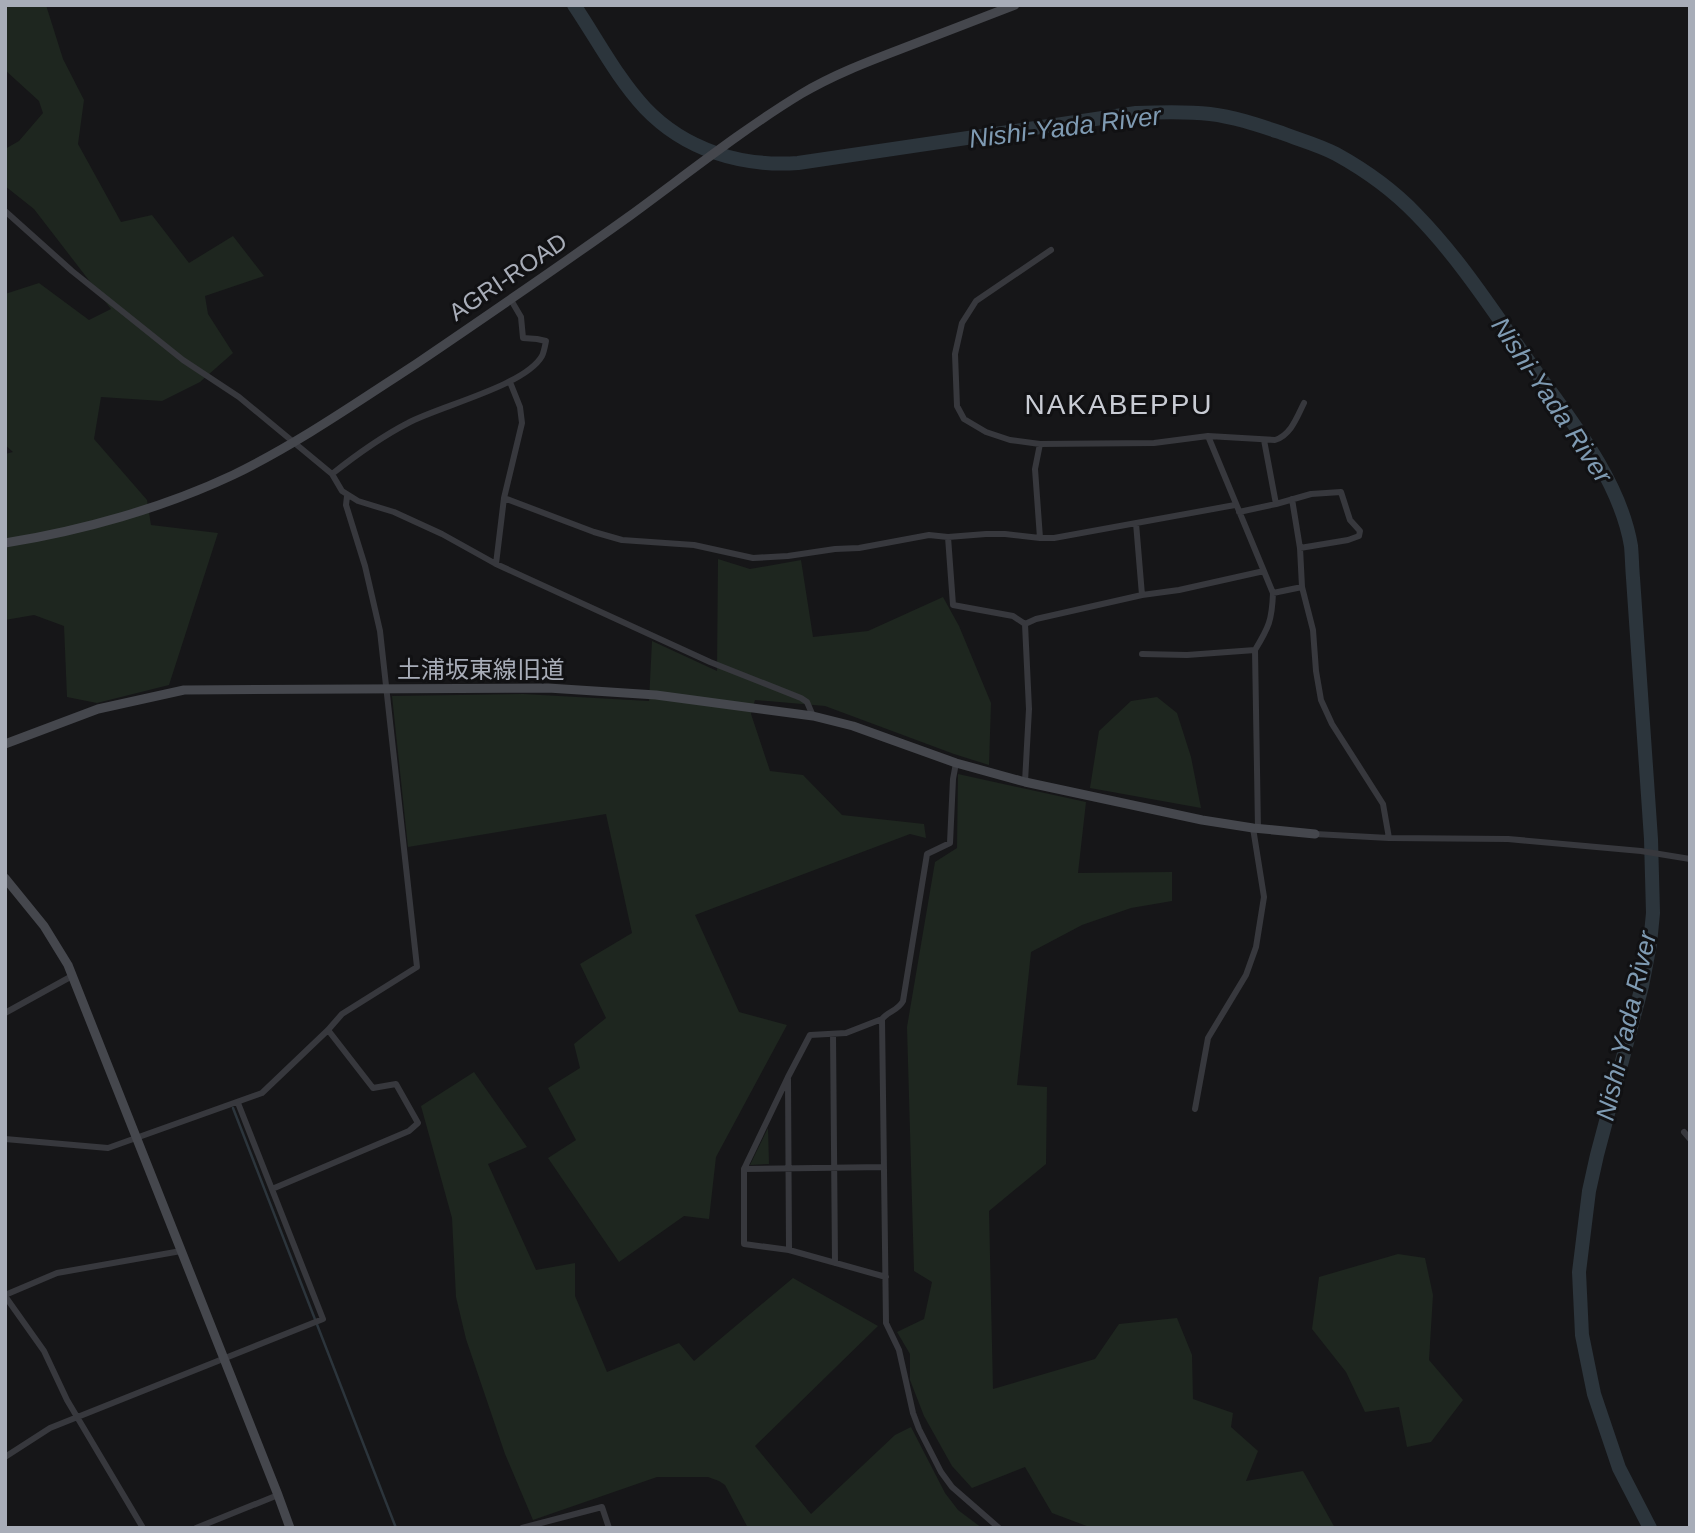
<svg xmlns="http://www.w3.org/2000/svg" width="1695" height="1533" font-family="Arial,'Noto Sans JP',sans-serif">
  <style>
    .green { fill: #1e261f }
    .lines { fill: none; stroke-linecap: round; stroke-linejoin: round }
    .stream { stroke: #2c353c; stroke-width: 2.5 }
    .river { stroke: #2c353c; stroke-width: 14 }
    .street { stroke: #37383d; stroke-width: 6 }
    .secondary { stroke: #45474d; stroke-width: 9 }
    .labels { text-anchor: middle; stroke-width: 6; stroke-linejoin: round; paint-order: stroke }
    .street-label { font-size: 24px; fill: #a8adb8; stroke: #111113 }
    .water-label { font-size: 26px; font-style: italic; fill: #7f9bb3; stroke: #111113 }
    .quarter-label { font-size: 28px; letter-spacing: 2px; fill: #c9ccd4; stroke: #111113 }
  </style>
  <rect width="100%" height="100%" fill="#161618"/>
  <path class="green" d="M5,5H46L63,59L84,100L78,144L121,222L152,215L189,263L233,236L264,276L205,296L208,314L233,353L200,382L162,401L101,397L94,439L147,500L151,525L218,533L169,685L97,703L67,697L64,626L34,615L5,620V454L13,452L5,445V294L39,283L89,320L111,309L34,209L5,186V149L19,141L43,113L39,101L5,70Z
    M718,559L750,569L801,560L813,637L868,631L943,597L959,626L991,703L989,765L954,754L825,706L755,700L751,714L770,771L803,775L842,815L924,824L926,838L910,834L695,915L739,1012L787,1025L716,1157L709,1219L684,1216L619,1262L548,1158L576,1140L548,1088L580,1068L574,1044L606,1018L580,964L632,933L606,814L408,847L392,696L523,694L649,701L652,641L717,671Z
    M1157,697L1177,713L1191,757L1201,808L1090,788L1099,731L1131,701Z
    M958,774L1086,802L1078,873L1172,872V901L1131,908L1082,925L1031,952L1017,1085L1047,1087L1046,1164L989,1211L993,1389L1095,1359L1119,1324L1177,1318L1192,1355L1193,1399L1233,1413L1231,1427L1258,1451L1246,1481L1303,1471L1335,1528H1092L1052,1513L1025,1467L972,1488L952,1466L924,1416L910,1380V1354L897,1332L924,1319L932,1282L914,1271L907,1027L935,862L957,848Z
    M474,1072L527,1147L488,1164L536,1270L575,1263V1296L607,1372L679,1343L694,1361L793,1278L878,1326L755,1446L811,1514L895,1435L911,1427L945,1493L958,1510L982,1528H748L725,1485L719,1481L708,1477H657L533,1520L505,1454L466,1339L456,1297L452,1218L421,1106Z
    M768,1128L769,1164L750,1165Z
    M1398,1254L1425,1258L1433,1295L1429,1360L1463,1400L1431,1442L1407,1447L1399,1407L1365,1412L1346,1372L1312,1329L1319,1277Z"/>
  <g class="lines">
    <path class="stream" d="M233,1108L396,1528"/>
    <path class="river" d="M574,5C597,39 617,78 645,108C685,150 741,167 798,163L1136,113C1160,112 1186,111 1210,114C1235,117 1258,125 1282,133C1300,140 1319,145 1336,154C1365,170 1394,191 1416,214C1461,260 1495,314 1532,366C1570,419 1620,480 1631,546C1632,556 1632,567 1633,578L1651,839L1653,913L1650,944L1642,986L1597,1155L1589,1191L1579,1272L1582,1335L1594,1394L1619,1468L1650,1528"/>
    <path class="street" d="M5,211L72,271L183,360L239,397L332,474L342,491L358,501L394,512L442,534L496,564L710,662L801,698L807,702L813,716
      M1051,250L976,301L962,323L955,354L957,406L964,419L986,432L1010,440L1040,444L1154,443L1208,436L1275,440C1291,435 1297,417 1304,403
      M1208,436L1273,593C1272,620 1269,627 1255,650L1258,829
      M1264,440L1276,504
      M1040,444L1035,469L1040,538
      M332,474C356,455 381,437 408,423C439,406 525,386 542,356C544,352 545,346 546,341L537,339L523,338L521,317L511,300
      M504,498L594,532L622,540L694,545L753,558L788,556L835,549L859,548L929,535L948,537L986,534H1005L1040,538H1054L1235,505
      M1292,499L1300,548L1302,587L1313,630L1316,671L1321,700L1332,724L1383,804L1389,838
      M1239,512L1276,504L1311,494L1341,492L1350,520L1360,531L1359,536L1348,540L1300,548
      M1136,523L1142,595
      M948,537L953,605L1013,616L1025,624
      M496,564L504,498L522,423L520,407L510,382
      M1273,593L1302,587
      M1142,654L1187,655L1255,650
      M1025,782L1029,709L1025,624L1036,619L1142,595L1179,590L1264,571
      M1315,834L1389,838L1508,839L1641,851L1690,859
      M5,1013L72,976
      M882,1019L886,1323L899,1350L913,1413L919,1429L941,1472L952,1487L999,1528
      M833,1034L835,1263
      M788,1079L789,1250
      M1195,1109L1208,1038L1246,975L1256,947L1264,897L1253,828
      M1684,1132L1690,1139
      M5,1139L108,1148L262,1093L328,1030L342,1014L417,967L380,631L365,566L346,505L347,496
      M744,1169L884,1167
      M272,1189L409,1131L418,1123L396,1084L373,1088L328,1030
      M886,1277L789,1250L744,1244V1169L788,1077L810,1035L846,1033L882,1019C888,1011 898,1011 903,1001L927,854L950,843L953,779L956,763
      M5,1295L57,1273L181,1251
      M5,1296L44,1351L67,1400L143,1528
      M5,1457L50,1428L323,1319L238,1103
      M196,1528L278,1495
      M522,1528L602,1507L609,1528"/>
    <path class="secondary" d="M5,543C81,531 163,508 233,475C297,444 356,403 416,364C488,315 560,266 631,215C687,174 742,130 801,94C833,75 867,62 901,49C939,34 977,20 1015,5
      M5,744L98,709L184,690L548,688L656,695L813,716L853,726L956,763L1025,782L1202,820L1253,828L1315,834
      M5,878L44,926L68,965L278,1495L290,1528"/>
  </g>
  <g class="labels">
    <g class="street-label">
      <text transform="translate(508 277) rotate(-34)" y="8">AGRI-ROAD</text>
      <text x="481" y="678">土浦坂東線旧道</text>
    </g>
    <g class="water-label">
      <text transform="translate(1065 127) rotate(-7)" y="9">Nishi-Yada River</text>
      <text transform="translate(1552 400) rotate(56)" y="9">Nishi-Yada River</text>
      <text transform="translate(1626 1026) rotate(-77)" y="9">Nishi-Yada River</text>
    </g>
    <g class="quarter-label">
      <text x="1119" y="414">NAKABEPPU</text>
    </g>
  </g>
  <rect width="1695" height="1533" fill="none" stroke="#a8adb8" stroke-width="14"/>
</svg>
